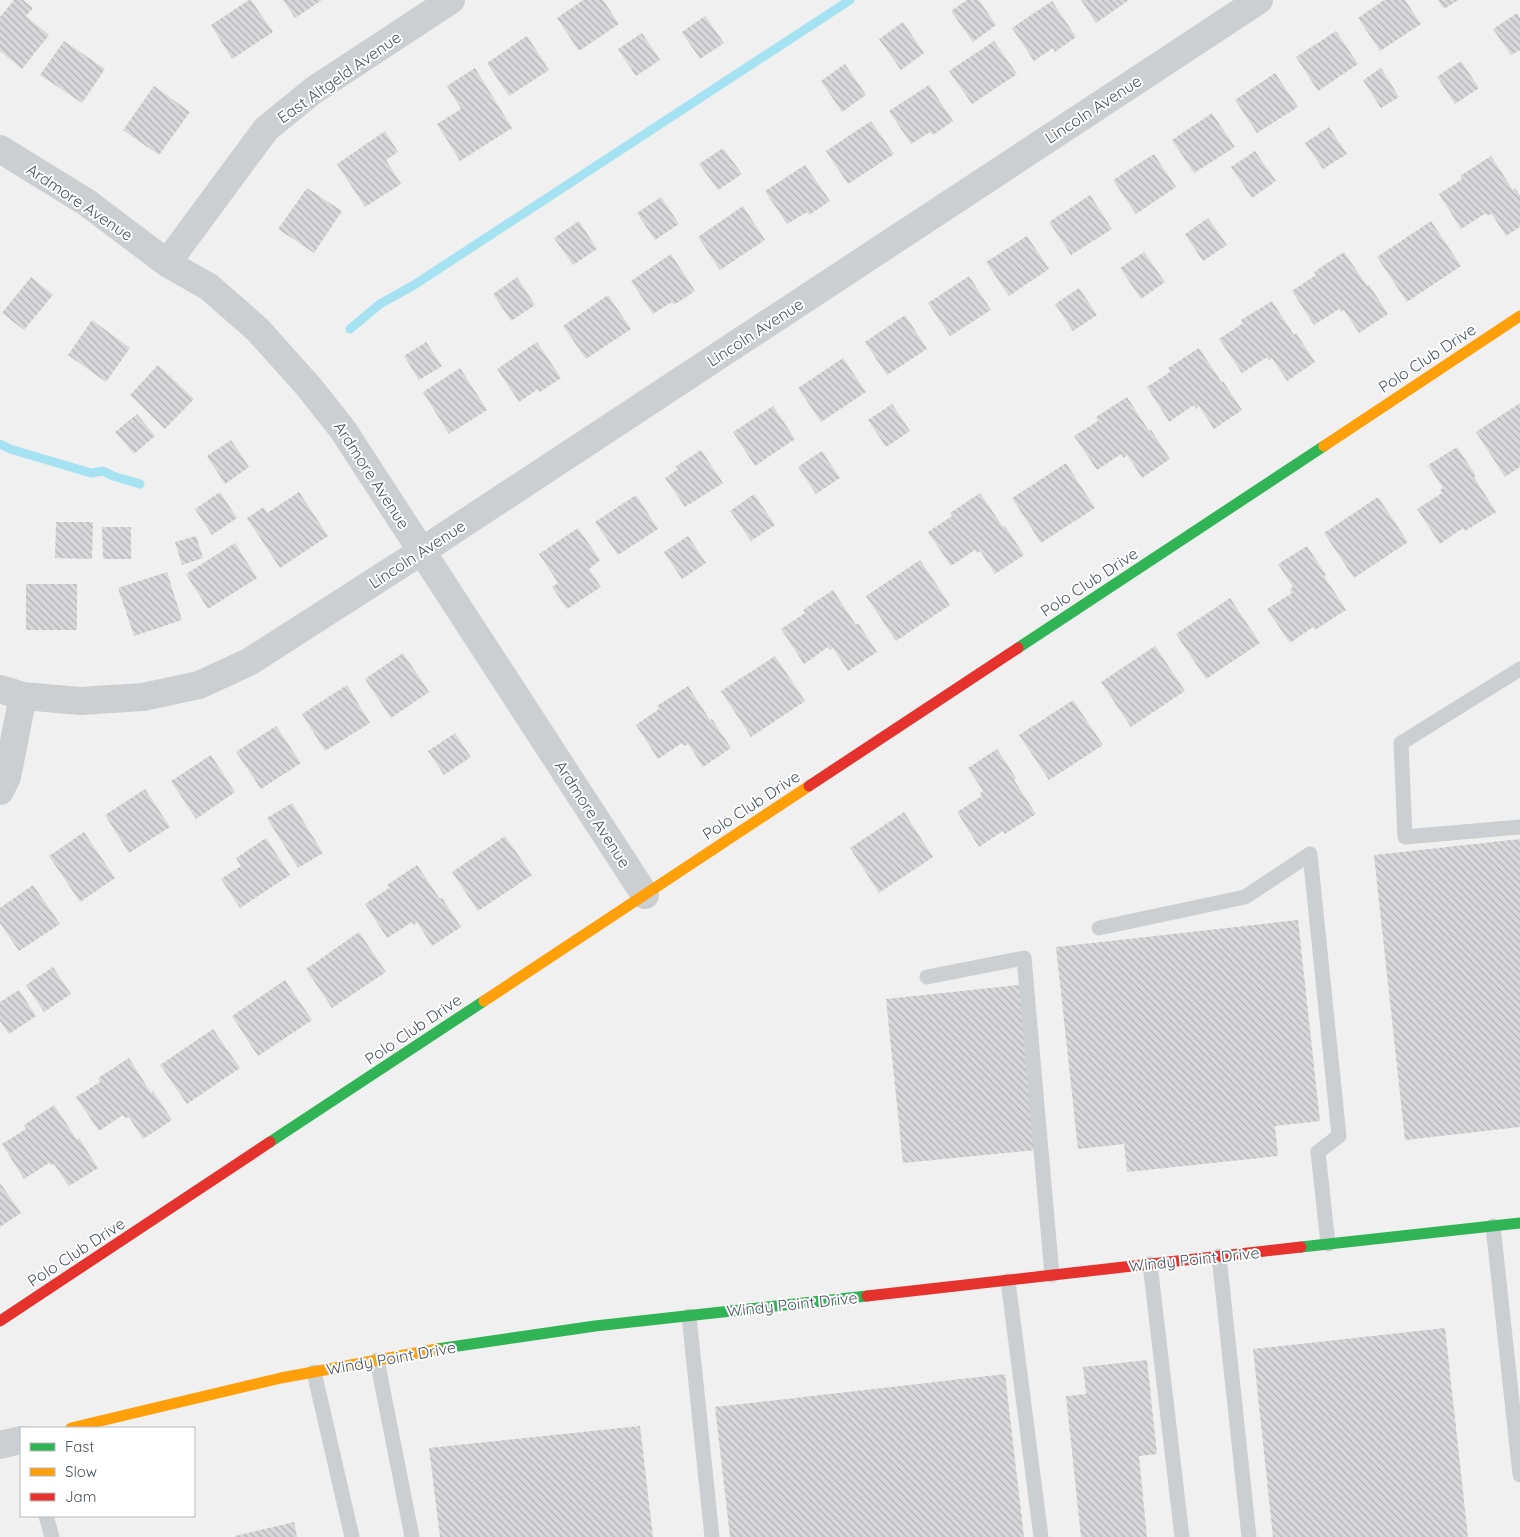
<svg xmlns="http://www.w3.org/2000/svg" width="1520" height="1537" font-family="Quicksand,sans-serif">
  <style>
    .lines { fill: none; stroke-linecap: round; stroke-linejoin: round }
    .stream { stroke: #a5e2f2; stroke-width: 9 }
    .building { fill: url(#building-back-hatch) }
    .lane { stroke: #cccfd1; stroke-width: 15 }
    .street { stroke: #cccfd1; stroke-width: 28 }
    .fast { stroke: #30b455; stroke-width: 11 }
    .slow { stroke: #ff9f0a; stroke-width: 11 }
    .jam { stroke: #e5322d; stroke-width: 11 }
    .labels { text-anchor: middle; stroke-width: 4; stroke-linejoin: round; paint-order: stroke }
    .street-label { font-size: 16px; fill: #46535e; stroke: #fff }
  </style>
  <defs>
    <pattern id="building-back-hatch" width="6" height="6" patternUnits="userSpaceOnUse" patternTransform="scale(1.25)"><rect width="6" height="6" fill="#d8d8da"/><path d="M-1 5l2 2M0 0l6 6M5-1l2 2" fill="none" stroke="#b1b2b4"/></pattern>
  </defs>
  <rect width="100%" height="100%" fill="#f1f0f0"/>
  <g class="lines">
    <path class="stream" d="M350,329L380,304L414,285L850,0
      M0,444L10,449L91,473L103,471L113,476L140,484"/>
  </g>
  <path class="building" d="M14,0H23L33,8L26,16L49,35L22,69L0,51V17Z
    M249,0H251L273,32L232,59L211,25Z
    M283,0H322L295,18Z
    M583,0H603L619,24L579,51L557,18Z
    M967,0H979L996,25L973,42L951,11Z
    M1081,0H1129L1096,23Z
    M1384,0H1405L1421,24L1380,51L1358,18Z
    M1438,0H1458L1444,9Z
    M1052,1L1076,37L1055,52L1053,48L1034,61L1012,28Z
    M1517,13L1520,18V50L1511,55L1493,29Z
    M705,16L724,43L700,59L682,32Z
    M903,22L924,53L901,70L879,39Z
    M1336,31L1358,64L1318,91L1296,57Z
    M642,33L660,60L636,76L618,49Z
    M527,36L549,70L509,96L487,63Z
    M64,41L105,69L82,103L40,75Z
    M994,41L1017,74L972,104L949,71Z
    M1461,61L1479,88L1455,104L1437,77Z
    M845,64L866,95L842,112L821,81Z
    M475,68L512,128L460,161L437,124L461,109L447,86Z
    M1381,68L1399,97L1381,108L1363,80Z
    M1275,73L1298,107L1257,133L1235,100Z
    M929,85L953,121L933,135L930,132L911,144L889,111Z
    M154,86L190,112L159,155L123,130Z
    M1212,113L1235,147L1194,173L1172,140Z
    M871,121L894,154L848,184L826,151Z
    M1329,127L1347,154L1323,169L1305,143Z
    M385,131L398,152L386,160L401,184L365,207L337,164Z
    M723,148L742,174L718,190L699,164Z
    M1255,151L1276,181L1252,198L1231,167Z
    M1154,154L1176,187L1136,214L1113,180Z
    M1491,156L1513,190L1515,188L1520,195V227L1506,236L1491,213L1488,216L1486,213L1461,229L1439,194L1462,179L1460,176Z
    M805,165L830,201L809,215L807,212L787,224L765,191Z
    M307,188L342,211L314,253L278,229Z
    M1090,195L1112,229L1071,255L1049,222Z
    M661,197L679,224L655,240L637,213Z
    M743,206L765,240L720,270L698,237Z
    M1208,218L1227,245L1203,261L1185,234Z
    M579,221L597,249L573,265L554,238Z
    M1431,221L1461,266L1407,302L1377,257Z
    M1027,236L1049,269L1009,296L986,262Z
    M1144,252L1165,282L1141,299L1120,268Z
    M1344,252L1367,286L1369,285L1388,314L1359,333L1344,310L1341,312L1339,309L1314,325L1292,291L1316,275L1314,272Z
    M671,254L695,291L674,305L672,302L653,314L631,281Z
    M969,276L991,310L950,336L928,303Z
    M31,277L53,295L24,330L2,313Z
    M517,277L535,305L511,321L493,294Z
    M1079,288L1097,315L1073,331L1055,304Z
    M608,295L631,329L586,359L563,326Z
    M1272,301L1294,335L1296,333L1315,362L1287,381L1272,358L1269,361L1267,357L1242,373L1219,339L1243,323L1241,320Z
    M905,315L927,349L887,375L865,342Z
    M92,320L130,348L106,382L68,355Z
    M426,342L442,366L419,380L404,356Z
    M537,342L561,378L540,392L538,389L519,402L497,369Z
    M1199,348L1222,383L1223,381L1242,410L1214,429L1199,406L1196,409L1194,405L1169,422L1147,387L1170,372L1168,368Z
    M843,358L866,392L821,422L798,388Z
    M158,365L194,399L165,429L130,395Z
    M460,368L487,410L449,434L423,392Z
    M1127,397L1149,431L1151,430L1170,459L1142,478L1127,455L1124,458L1121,454L1097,470L1074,436L1098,421L1096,417Z
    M1520,403V467L1505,477L1476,432Z
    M892,404L910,431L886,447L868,420Z
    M773,406L795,439L755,466L733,432Z
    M137,414L155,436L134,454L115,432Z
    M231,440L249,467L225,484L207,456Z
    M1457,447L1476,476L1474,477L1496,512L1465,531L1463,528L1440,544L1417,509L1442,493L1440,490L1443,488L1428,465Z
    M701,450L723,483L685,507L665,478L678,469L676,466Z
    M822,451L840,478L816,494L798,467Z
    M1066,463L1095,508L1041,543L1012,498Z
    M220,492L237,518L212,535L195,509Z
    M299,492L328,536L280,568L247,518L264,507L267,513Z
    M980,493L1003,527L1005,526L1024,555L995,574L980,551L977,553L975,550L951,566L928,532L952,516L950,513Z
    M754,494L775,525L751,541L730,511Z
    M636,495L658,529L618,555L595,522Z
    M1378,497L1408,542L1354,578L1324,533Z
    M56,522H93L92,559L55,558Z
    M102,527H131V559H103Z
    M578,528L600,560L589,569L601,587L567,609L552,587L558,583L539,554Z
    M196,536L203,558L182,565L175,542Z
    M688,536L706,563L682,579L664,552Z
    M235,543L257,578L208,609L186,574Z
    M1307,546L1326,575L1324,576L1346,610L1315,630L1313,627L1290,643L1267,609L1292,593L1290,589L1293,587L1278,564Z
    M920,560L950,605L896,641L866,596Z
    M167,572L182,620L134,636L118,588Z
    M26,584H77V630H26Z
    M833,590L856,625L858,623L877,652L848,671L833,648L830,650L828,647L804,664L781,629L805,613L803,610Z
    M1230,598L1260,643L1206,679L1176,634Z
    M1155,646L1185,691L1131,727L1101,682Z
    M403,653L429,692L391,718L365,679Z
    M775,656L805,701L751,737L721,691Z
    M347,685L370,723L325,751L302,714Z
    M688,686L710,720L712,719L731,748L703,767L688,744L685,746L682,743L658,759L636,725L659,709L657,706Z
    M1073,700L1103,745L1049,780L1019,735Z
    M276,726L301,763L261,789L236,752Z
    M455,733L471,757L444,775L428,751Z
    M997,749L1016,778L1014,780L1036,814L1005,834L1003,831L979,847L957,812L982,796L980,793L983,791L968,768Z
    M211,755L235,792L196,819L171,781Z
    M145,789L170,827L129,853L105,815Z
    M292,803L323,853L298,868L267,818Z
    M904,812L933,857L879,893L850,848Z
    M84,832L115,878L80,902L49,856Z
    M505,836L532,875L478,911L452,872Z
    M266,838L290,875L240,908L221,879L241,866L236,858Z
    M1520,839V1127L1405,1140L1374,855Z
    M417,865L440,899L442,898L461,927L432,946L417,922L414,925L412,922L387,938L365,904L389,888L387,885Z
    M33,885L60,924L19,951L0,923V908Z
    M1298,920L1320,1121L1275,1126L1278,1156L1127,1172L1124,1144L1078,1149L1056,947Z
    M359,932L386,972L332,1008L306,969Z
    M53,967L71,994L44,1012L26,985Z
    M285,980L312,1020L258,1056L232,1016Z
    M1019,985L1036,1150L903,1163L886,999Z
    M19,990L36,1016L9,1034L0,1021V1002Z
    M213,1029L240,1068L187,1104L160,1065Z
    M129,1058L151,1093L153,1091L172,1120L143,1139L129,1117L125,1118L123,1115L99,1131L76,1097L100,1082L98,1078Z
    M54,1105L77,1140L79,1138L98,1168L69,1186L54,1164L51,1165L49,1163L24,1179L2,1144L26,1129L24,1125Z
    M0,1183L21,1213L0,1227Z
    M1445,1328L1468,1537H1273L1253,1349Z
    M1147,1360L1157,1454L1139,1456L1147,1537H1081L1066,1396L1086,1394L1083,1367Z
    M1005,1374L1024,1537H730L715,1407Z
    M640,1426L653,1537H440L429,1448Z
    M294,1522L297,1537H235V1536Z"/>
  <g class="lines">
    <path class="lane" d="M1520,669L1401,743L1405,837L1520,827
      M1099,928L1245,897L1310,854L1339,1136L1318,1152L1328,1244
      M927,977L1024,958L1052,1275
      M1493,1226L1520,1475
      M1219,1256L1249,1537
      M1150,1264L1182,1537
      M1008,1281L1041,1537
      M689,1316L712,1537
      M377,1360L412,1537
      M314,1372L352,1537
      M46,1516L52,1537"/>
    <path class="street" d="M0,149L86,202L167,263L209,287L258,330L309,387L343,430L645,895
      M167,263L266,129L314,90L451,0
      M0,689L23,696L80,701L143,697L199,685L249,662L422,551L1259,0
      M0,791L7,777L23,696
      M0,1445L21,1440"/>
    <path class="fast" d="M1018,648L1324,446
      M270,1142L484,1001
      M1301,1247L1520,1223
      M437,1349L595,1326L867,1296"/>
    <path class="slow" d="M1324,446L1520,316
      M484,1001L809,786
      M71,1428L281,1378L437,1349"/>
    <path class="jam" d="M809,786L1018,648
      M867,1296L1301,1247
      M0,1321L270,1142"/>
  </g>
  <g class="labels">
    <g class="street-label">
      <text transform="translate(339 77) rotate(-35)" y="6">East Altgeld Avenue</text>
      <text transform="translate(1093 109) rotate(-33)" y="6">Lincoln Avenue</text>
      <text transform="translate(80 202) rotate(34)" y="6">Ardmore Avenue</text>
      <text transform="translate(755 332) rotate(-33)" y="6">Lincoln Avenue</text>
      <text transform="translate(1427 358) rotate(-33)" y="6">Polo Club Drive</text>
      <text transform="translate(372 475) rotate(57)" y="6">Ardmore Avenue</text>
      <text transform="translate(417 554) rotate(-33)" y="6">Lincoln Avenue</text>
      <text transform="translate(1089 582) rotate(-33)" y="6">Polo Club Drive</text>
      <text transform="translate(751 805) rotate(-33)" y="6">Polo Club Drive</text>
      <text transform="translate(593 814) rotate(57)" y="6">Ardmore Avenue</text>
      <text transform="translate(413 1029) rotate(-34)" y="6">Polo Club Drive</text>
      <text transform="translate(76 1252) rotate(-33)" y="6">Polo Club Drive</text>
      <text transform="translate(1194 1259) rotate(-6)" y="6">Windy Point Drive</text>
      <text transform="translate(792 1304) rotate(-6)" y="6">Windy Point Drive</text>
      <text transform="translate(391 1358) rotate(-10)" y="6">Windy Point Drive</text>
    </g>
  </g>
  <rect x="20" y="1427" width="175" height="90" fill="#ffffff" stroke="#b5babf"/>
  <rect x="30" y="1443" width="25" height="8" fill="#30b455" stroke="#b5babf"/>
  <text x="65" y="1452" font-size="15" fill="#46535e">Fast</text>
  <rect x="30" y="1468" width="25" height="8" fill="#ff9f0a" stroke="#b5babf"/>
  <text x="65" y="1477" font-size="15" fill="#46535e">Slow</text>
  <rect x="30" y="1493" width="25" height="8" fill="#e5322d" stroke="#b5babf"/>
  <text x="65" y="1502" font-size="15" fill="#46535e">Jam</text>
</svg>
